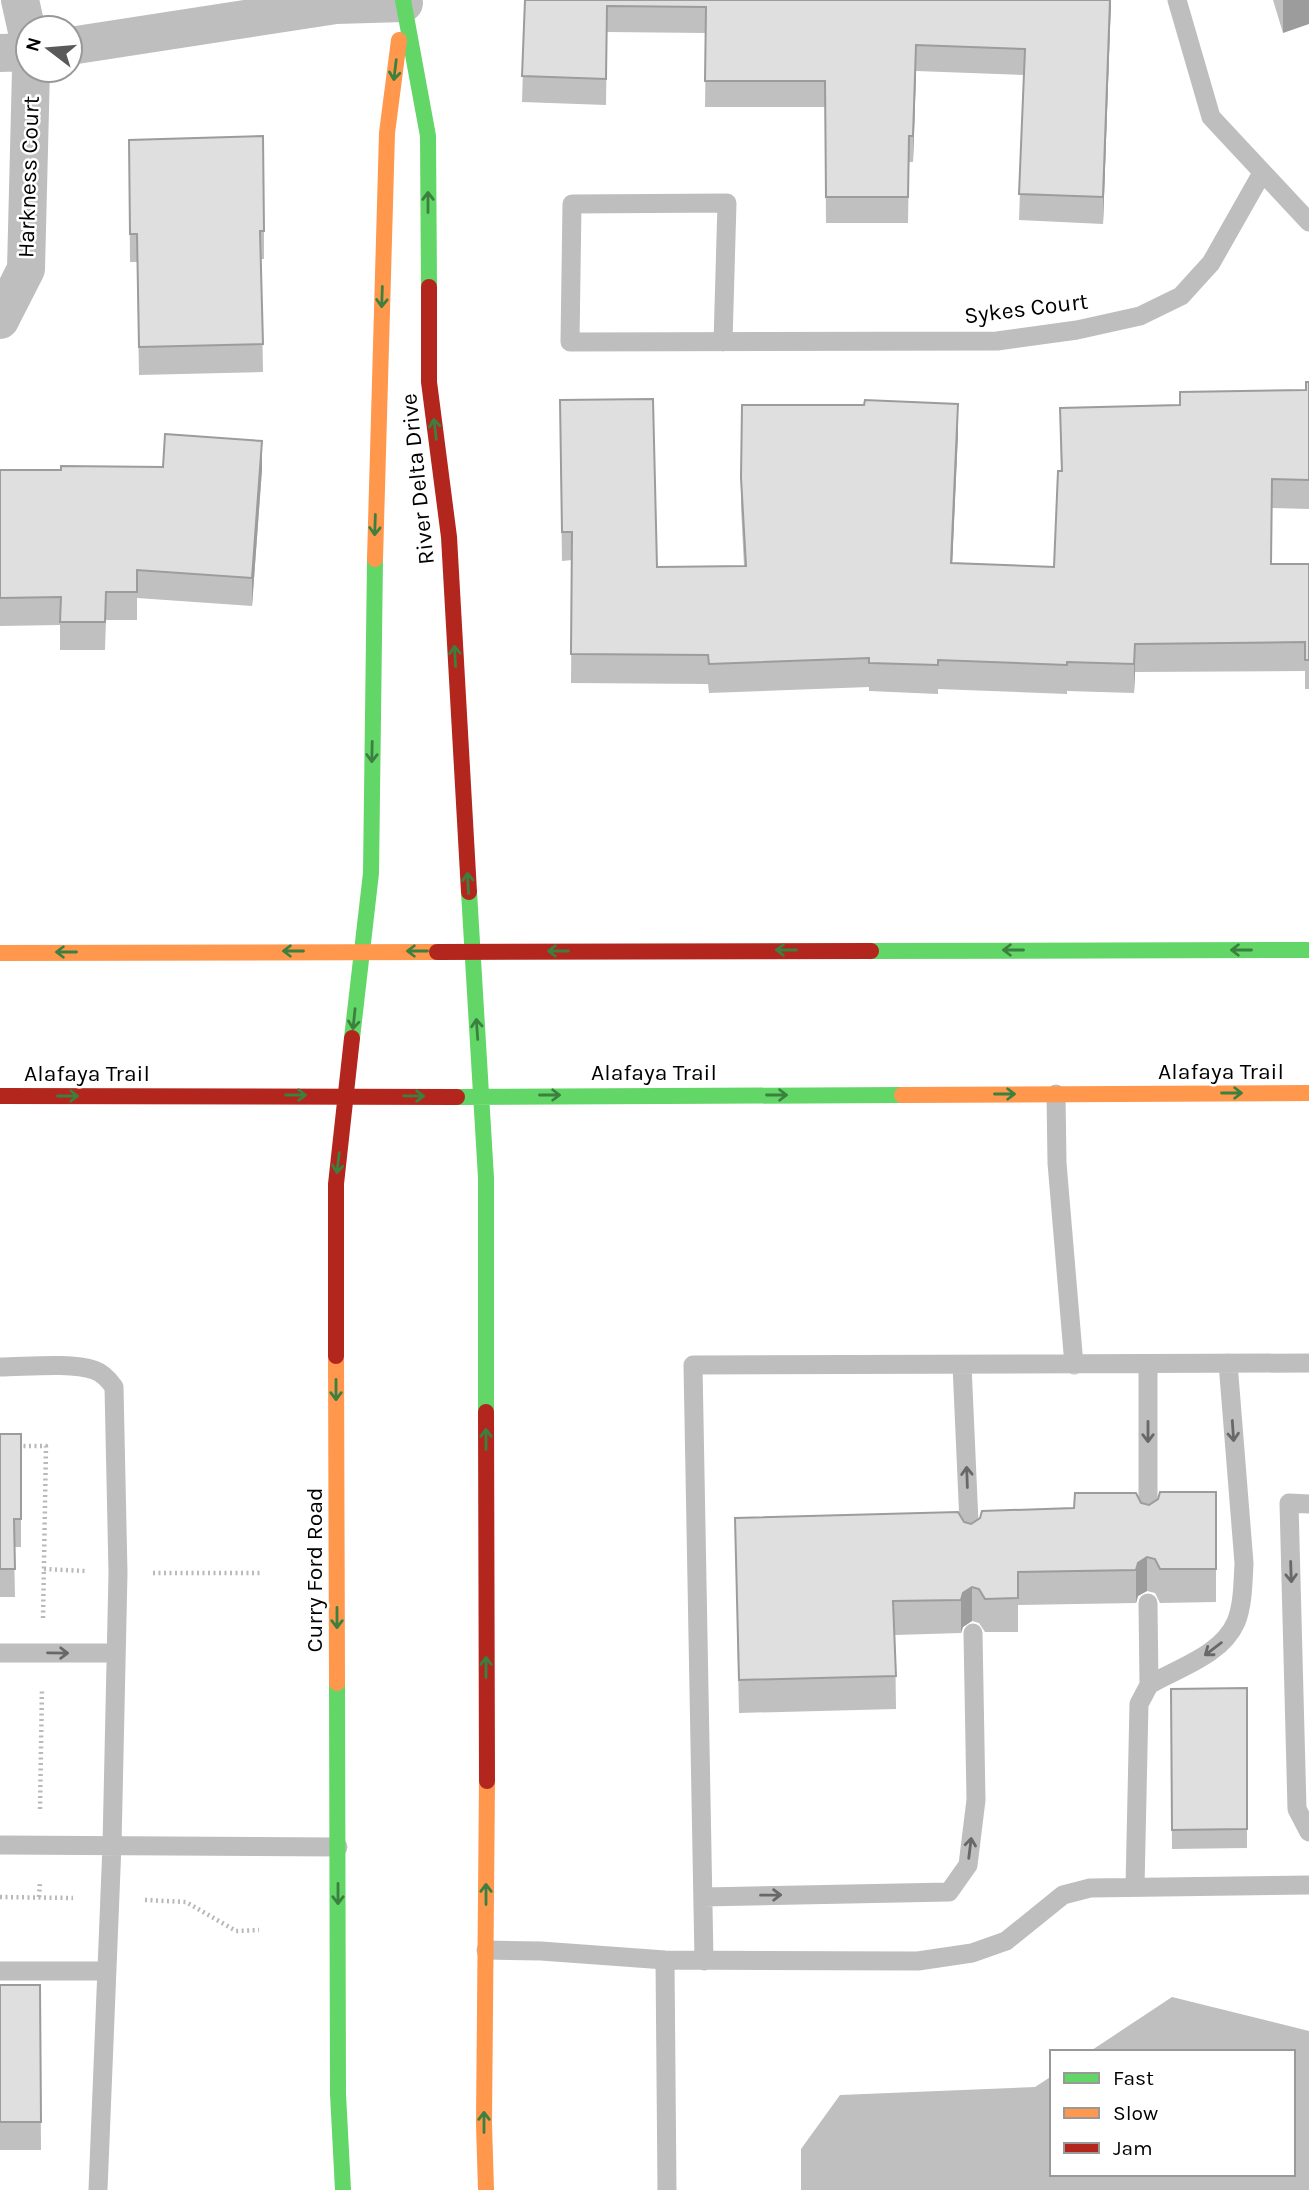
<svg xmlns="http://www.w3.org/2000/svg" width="1309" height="2190" font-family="Karla,sans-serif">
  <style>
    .water { fill: #bfbfbf }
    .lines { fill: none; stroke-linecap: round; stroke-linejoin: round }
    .path { stroke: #b9b9b9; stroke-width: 4.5; stroke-dasharray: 2 3.5; stroke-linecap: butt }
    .lane { stroke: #bebebe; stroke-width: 19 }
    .street { stroke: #bebebe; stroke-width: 38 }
    .fast { stroke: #63d668; stroke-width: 16 }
    .slow { stroke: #ff974d; stroke-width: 16 }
    .jam { stroke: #b3261e; stroke-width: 16 }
    .wall { fill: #c0c0c0 }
    .shaded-wall { fill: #9c9c9c }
    .building { fill: #dfdfdf; stroke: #9c9c9c; stroke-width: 2 }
    .oneway { stroke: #3b803e }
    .oneway2 { stroke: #686868 }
    .labels { text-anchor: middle; stroke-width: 5; stroke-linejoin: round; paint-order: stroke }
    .street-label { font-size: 23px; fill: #000; stroke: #fff }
  </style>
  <rect width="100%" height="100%" fill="#fff"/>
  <path class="water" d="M1172,1997L1309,2031V2190H801V2149L840,2095L1035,2087L1052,2076V2174H1293V2052H1089Z"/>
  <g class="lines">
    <path class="path" d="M18,1446H46L43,1620
      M44,1569L85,1571
      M153,1573H262
      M40,1809L42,1688
      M0,1897L73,1898
      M39,1897L40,1881
      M145,1900L186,1902L236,1931L259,1930"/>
    <path class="lane" d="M1177,0L1211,117L1309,222
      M723,342L727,203L572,204L570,342L997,341L1077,330L1140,316L1181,296L1211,263L1262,173
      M1056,1094L1057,1163L1074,1365
      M1148,1364V1526
      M962,1365L970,1545
      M0,1367C25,1367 71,1362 94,1370C103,1373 109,1380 114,1387L118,1573L112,1845L98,2190
      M1309,1504L1289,1503L1297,1809L1309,1832
      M0,1653H115
      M1149,1685C1178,1668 1222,1655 1236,1622C1243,1605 1243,1582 1244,1563L1228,1363
      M0,1845L338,1847
      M1135,1887L1139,1704L1149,1685L1148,1603
      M703,1897L949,1892L968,1865L976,1800L973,1633
      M486,1950L541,1951L665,1960L918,1961L972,1953L1006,1941L1063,1895L1090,1888L1309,1885
      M665,1960L667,2190
      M704,1961L693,1365L1309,1363
      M0,1971H106"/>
    <path class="street" d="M20,0L28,36
      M70,46L336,5L404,3
      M0,53L28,52
      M0,320L26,269L31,70"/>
    <path class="fast" d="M403,0L428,136L429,287
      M469,892L486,1178V1412
      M871,951L1309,950
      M352,1038L371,873L375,559
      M457,1097L902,1095
      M337,1683L338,2094L343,2190"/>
    <path class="slow" d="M375,559L387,133L399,40
      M0,953L437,952
      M902,1095L1309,1093
      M336,1356L337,1683
      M486,2190L484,2124L487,1781"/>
    <path class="jam" d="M429,287V382L449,537L469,892
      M437,952L871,951
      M0,1096L457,1097
      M336,1356V1184L352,1038
      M486,1412L487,1781"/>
  </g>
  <path class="wall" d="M525,0H1111L1103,224L1019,220L1024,75L916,71L913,162H909L908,223H826L825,107H705L706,33L607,32L606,105L522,102Z
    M1273,0H1309L1283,33Z
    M129,140L264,231V259H261L263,372L139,375L137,262H130Z
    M1309,382V509L1272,508V564H1309V689H1305V671L1135,672L1134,693L1067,691V694L938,689V694L869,691V687L709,693L708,684L571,683L572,560L562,561L560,429L657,567L744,566L741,507V478L958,433L952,563L1054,567L1061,471L1060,408L1180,405L1306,390Z
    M262,469L252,606L137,598V620H106L105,650H60V625L0,626V470Z
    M0,1434H21V1547H14L15,1597H0Z
    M1216,1492V1602L1160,1603L1155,1593L1147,1591L1138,1596L1136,1603L1018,1605V1632H985L979,1623L972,1621L963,1627L961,1633L895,1635L896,1709L739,1713L735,1518L964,1522L971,1524L1074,1508L1141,1503L1149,1505Z
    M1247,1688V1848L1172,1849L1171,1689Z
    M0,1985H40L41,2150H0Z"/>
  <path class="shaded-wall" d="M1110,0H1111L1103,224V197Z
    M1283,0H1309V24L1283,33Z
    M916,45V71L913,162V136Z
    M958,404V433L951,592V563Z
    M262,441V469L252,606V578Z
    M1135,644V672L1134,693V664Z
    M1147,1557V1591L1138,1596L1136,1603V1570L1138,1563Z
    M972,1587V1621L963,1627L961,1633V1600L963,1593Z"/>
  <path class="building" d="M525,0H1110L1103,197L1019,194L1025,49L916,45L913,136H909L908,197H826L825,81H705L706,7L607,6L606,79L522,76Z
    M263,136L264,231H260L263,344L139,347L137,234H130L129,140Z
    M1306,382H1309V480L1272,479L1271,564H1309V660H1305V642L1135,644L1134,664L1067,662V665L938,660V665L869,663V658L709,664L708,655L571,654L572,532H562L560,400L653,399L657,567L746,566L741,478L742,405H864L865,400L958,404L951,563L1054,567L1058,471H1062L1060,408L1180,405V392L1306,390Z
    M165,434L262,441L252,578L137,570V592H106L105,622H60L61,597L0,598V470H61V466L163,467Z
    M0,1434H21V1519H14L15,1569H0Z
    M1160,1492H1216V1569H1160L1155,1559L1147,1557L1138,1563L1136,1570L1018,1572V1598L985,1599L979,1589L972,1587L963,1593L961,1600L893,1601L896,1676L739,1680L735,1518L958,1512L964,1522L971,1524L980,1518L982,1511L1074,1508L1075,1493H1136L1141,1503L1149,1505L1158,1499Z
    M1247,1688V1829L1172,1830L1171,1689Z
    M0,1985H40L41,2122H0Z"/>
  <defs><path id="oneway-shaft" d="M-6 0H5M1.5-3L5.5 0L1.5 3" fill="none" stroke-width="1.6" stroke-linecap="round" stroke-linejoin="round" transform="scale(1.75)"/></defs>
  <g class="oneway">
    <use href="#oneway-shaft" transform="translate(395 70) rotate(97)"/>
    <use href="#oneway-shaft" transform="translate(428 202) rotate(-90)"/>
    <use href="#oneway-shaft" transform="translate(382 297) rotate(92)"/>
    <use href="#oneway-shaft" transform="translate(435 429) rotate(-97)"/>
    <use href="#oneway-shaft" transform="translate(375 525) rotate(92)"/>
    <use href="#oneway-shaft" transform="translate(455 656) rotate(-93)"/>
    <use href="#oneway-shaft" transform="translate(372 752) rotate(91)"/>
    <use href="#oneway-shaft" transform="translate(468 883) rotate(-93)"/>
    <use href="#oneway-shaft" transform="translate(786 950) rotate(180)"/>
    <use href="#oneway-shaft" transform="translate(1013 950) rotate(180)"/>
    <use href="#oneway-shaft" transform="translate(1241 950) rotate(180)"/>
    <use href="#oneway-shaft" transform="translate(293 951) rotate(180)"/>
    <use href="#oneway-shaft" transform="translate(417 951) rotate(-180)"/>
    <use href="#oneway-shaft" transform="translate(558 951) rotate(-180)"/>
    <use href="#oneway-shaft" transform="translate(66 952) rotate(180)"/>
    <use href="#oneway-shaft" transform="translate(354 1019) rotate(96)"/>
    <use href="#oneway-shaft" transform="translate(477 1029) rotate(-94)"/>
    <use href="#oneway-shaft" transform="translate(1232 1093)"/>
    <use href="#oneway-shaft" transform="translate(1005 1094)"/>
    <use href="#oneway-shaft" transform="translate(296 1095)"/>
    <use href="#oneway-shaft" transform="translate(550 1095)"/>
    <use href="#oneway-shaft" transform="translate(777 1095)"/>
    <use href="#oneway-shaft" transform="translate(68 1096)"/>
    <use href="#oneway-shaft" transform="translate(414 1096) rotate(1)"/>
    <use href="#oneway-shaft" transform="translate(338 1163) rotate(97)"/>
    <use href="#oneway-shaft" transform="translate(336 1390) rotate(90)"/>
    <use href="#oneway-shaft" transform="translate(486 1439) rotate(-90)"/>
    <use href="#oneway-shaft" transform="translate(337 1618) rotate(90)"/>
    <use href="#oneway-shaft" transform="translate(486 1667) rotate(-90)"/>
    <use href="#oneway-shaft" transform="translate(338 1894) rotate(90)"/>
    <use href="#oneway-shaft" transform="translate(486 1894) rotate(-90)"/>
    <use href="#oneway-shaft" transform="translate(484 2122) rotate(-90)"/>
  </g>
  <g class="oneway2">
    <use href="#oneway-shaft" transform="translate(1233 1431) rotate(86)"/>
    <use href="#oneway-shaft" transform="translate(1148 1432) rotate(90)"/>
    <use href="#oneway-shaft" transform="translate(967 1477) rotate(-92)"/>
    <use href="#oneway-shaft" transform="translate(1291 1572) rotate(88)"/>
    <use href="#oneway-shaft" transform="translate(1213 1649) rotate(143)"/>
    <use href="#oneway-shaft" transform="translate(58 1653) rotate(1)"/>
    <use href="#oneway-shaft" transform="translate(970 1848) rotate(-83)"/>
    <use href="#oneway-shaft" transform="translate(771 1895) rotate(-1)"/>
  </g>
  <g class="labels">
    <g class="street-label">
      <text transform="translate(28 177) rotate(-88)" y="8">Harkness Court</text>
      <text transform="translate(1026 308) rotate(-7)" y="8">Sykes Court</text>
      <text transform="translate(417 479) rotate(-96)" y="8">River Delta Drive</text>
      <text x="1221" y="1079">Alafaya Trail</text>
      <text x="654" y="1080">Alafaya Trail</text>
      <text x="87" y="1081">Alafaya Trail</text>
      <text transform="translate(314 1570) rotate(-90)" y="8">Curry Ford Road</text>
    </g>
  </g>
  <rect x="1050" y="2050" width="245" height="126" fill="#ffffff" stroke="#999999" stroke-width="2"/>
  <rect x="1064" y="2073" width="35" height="10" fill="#63d668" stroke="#999999" stroke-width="2"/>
  <text x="1113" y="2085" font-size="21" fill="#000000">Fast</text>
  <rect x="1064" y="2108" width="35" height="10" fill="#ff974d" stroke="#999999" stroke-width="2"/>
  <text x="1113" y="2120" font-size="21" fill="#000000">Slow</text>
  <rect x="1064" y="2143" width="35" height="10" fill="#b3261e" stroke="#999999" stroke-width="2"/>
  <text x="1113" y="2155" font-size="21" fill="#000000">Jam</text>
  <g transform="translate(49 49) rotate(286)"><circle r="33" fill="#ffffff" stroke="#999999" stroke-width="2"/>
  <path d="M0-5L12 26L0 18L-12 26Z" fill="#595959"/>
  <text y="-10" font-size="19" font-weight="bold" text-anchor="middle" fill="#000000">N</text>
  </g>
</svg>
